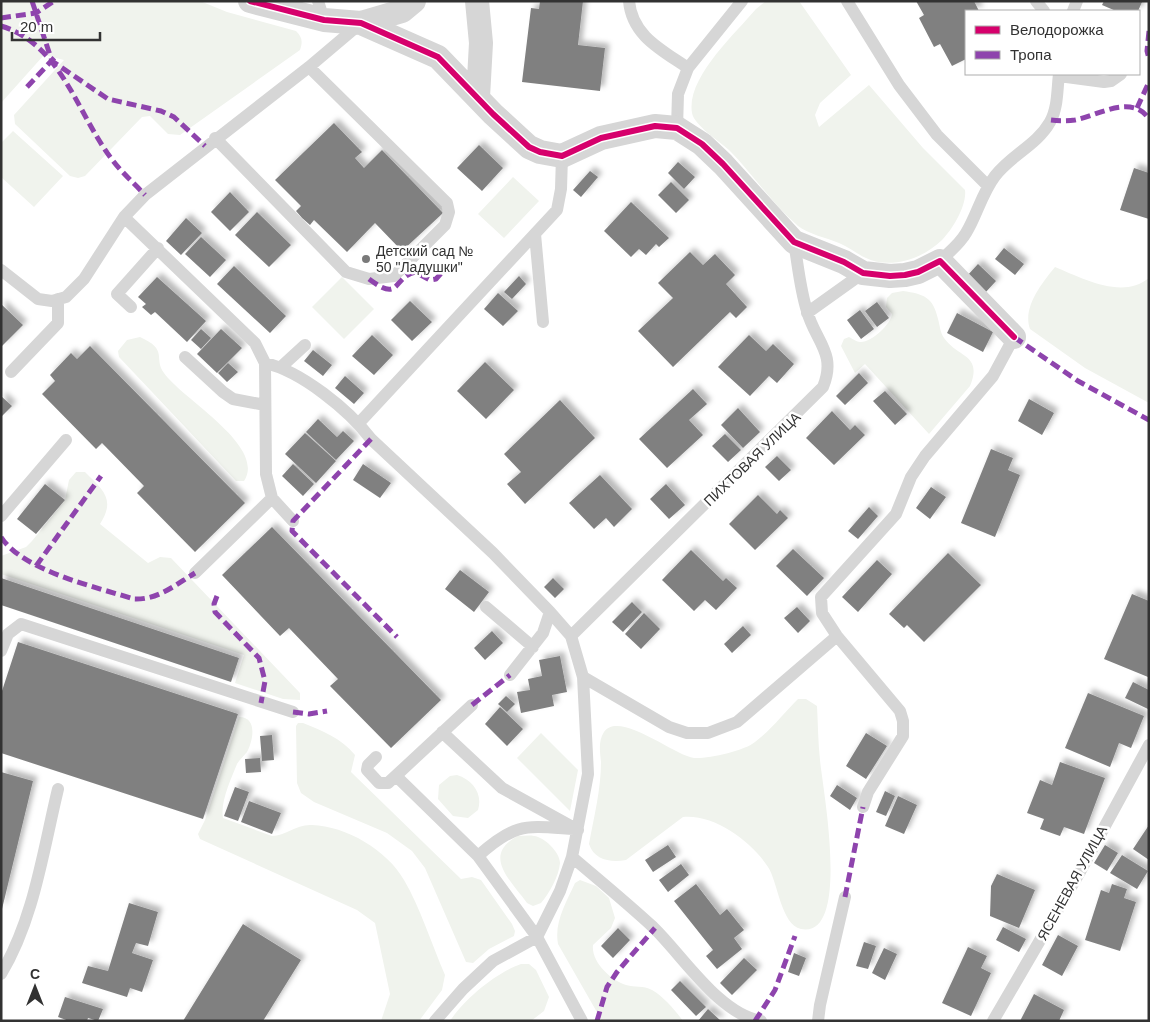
<svg xmlns="http://www.w3.org/2000/svg" width="1150" height="1022" font-family="Arial,sans-serif">
  <style>
    .green { fill: #f0f3ed }
    .building { fill: #808080; filter: url(#shadow) }
    .lines { fill: none; stroke-linecap: round; stroke-linejoin: round }
    .lane { stroke: #d6d6d6; stroke-width: 12 }
    .street { stroke: #d6d6d6; stroke-width: 24 }
    .quiet { stroke: #8e44ad; stroke-width: 5; stroke-dasharray: 10 5; stroke-linecap: butt }
    .cycleway-casing { stroke: #fff; stroke-width: 9 }
    .cycleway { stroke: #d6006c; stroke-width: 6 }
    .poi-dot { fill: #7a7a7a; stroke: #fff; stroke-width: 2 }
    .labels { text-anchor: middle; stroke-width: 5; stroke-linejoin: round; paint-order: stroke }
    .poi-label { font-size: 14px; fill: #323232; stroke: #fff; text-anchor: start }
    .street-label { font-size: 14px; fill: #323232; stroke: #fff }
  </style>
  <defs>
    <filter id="shadow"><feDropShadow dx="4.5" dy="-4.5" stdDeviation="2.5" flood-color="#0004"/></filter>
  </defs>
  <rect width="100%" height="100%" fill="#fff"/>
  <path class="green" d="M1,1H200L227,12L296,31C302,37 303,41 300,50L180,135L168,134L150,116L142,117L85,176L78,178L70,176L15,124L14,115L64,60L44,55L1,103Z
    M766,1H799L851,75L820,103L815,115L819,127L869,85L923,148L965,190C967,205 953,229 942,240C924,258 891,270 866,258C857,254 849,247 839,243C827,238 808,234 798,226C772,204 753,174 729,150C719,141 694,125 692,113C686,78 735,34 756,9Z
    M13,131L63,176L34,207L1,177V143Z
    M513,177L539,201L504,238L478,214Z
    M1055,267C1082,278 1122,300 1149,278V403L1085,368L1030,329C1022,307 1043,282 1055,267Z
    M342,277L374,309L344,339L312,307Z
    M903,291C924,294 933,297 938,319C940,326 940,332 944,338C958,358 983,354 970,386L929,434L865,364L855,373L841,346L844,339L849,337C853,339 857,342 860,342C871,343 891,324 892,314L886,307L887,298L892,293Z
    M140,337C169,350 153,358 164,373C182,399 267,446 244,481H236L119,357L118,351L127,340Z
    M76,472H85C103,490 116,499 100,524L148,563L160,557L171,558L300,693V700L283,699L235,683L244,655L1,574V556L26,547L32,541L65,500L69,480Z
    M798,699H806L817,706C818,724 818,742 820,760C822,785 852,939 801,929C781,925 778,882 768,867C752,842 715,814 683,817L626,860C611,863 594,860 589,844C594,817 601,789 601,762C600,752 598,741 604,732C619,710 675,756 694,758C708,759 744,751 755,742C771,730 784,713 798,699Z
    M239,717C258,717 253,741 247,752C244,756 240,759 237,764C231,779 220,802 223,818L272,836C286,836 296,824 312,825C346,826 387,850 404,880C420,907 432,945 445,975L442,990L419,1021H381L390,994L375,923L357,910L200,839L198,834L205,820Z
    M298,723H303C323,731 341,738 355,755L351,772L461,879L472,877L481,880L512,924L515,931L514,936L489,949L473,963L466,962L425,868L412,851L387,833L314,802L301,793L297,783L296,726Z
    M541,733L578,770L570,811L517,758Z
    M457,775C473,780 483,794 478,810L468,818L453,816L438,799L439,785L450,776Z
    M518,836C523,836 529,835 534,836C544,837 560,852 560,863C559,876 549,894 541,903L533,906L527,903C511,881 481,855 518,836Z
    M580,880L596,886L609,898L615,918L611,928L593,945C591,962 611,980 626,985C635,988 643,985 652,990C664,997 675,1010 683,1021H602L558,944C554,922 566,903 575,883Z
    M521,964H529L536,970L549,997L544,1011L531,1021H450C464,999 497,972 521,964Z"/>
  <path class="building" d="M540,1H583L578,45L605,48L600,91L522,82L531,8L539,9Z
    M916,1H974L979,11H966V59L952,66L940,44L934,47L919,18L924,15Z
    M1104,1H1140L1142,2L1138,11H1116L1102,5Z
    M334,123L362,152L355,158L364,168L382,150L443,213L402,251L375,223L347,252L314,220L310,225L302,218L296,211L301,206L275,180Z
    M479,145L503,168L482,191L457,168Z
    M678,162L695,177L684,189L668,173Z
    M1134,168L1149,173V219L1120,210Z
    M590,171L598,177L581,197L573,190Z
    M671,182L689,200L676,213L658,195Z
    M230,192L249,212L230,231L211,212Z
    M631,202L669,238L659,247L656,244L646,255L639,249L631,257L604,231Z
    M257,212L291,245L269,267L235,235Z
    M186,218L202,233L181,255L166,241Z
    M201,237L226,260L210,277L185,254Z
    M1004,248L1024,264L1015,275L995,259Z
    M690,252L703,265L715,254L735,275L726,284L747,307L736,318L730,312L673,367L638,331L673,298L658,283Z
    M978,264L996,281L985,293L966,277Z
    M234,266L286,316L270,333L217,284Z
    M519,276L526,284L512,299L504,292Z
    M157,277L206,321L187,342L155,312L151,315L142,307L146,304L138,297Z
    M498,293L518,311L503,326L484,309Z
    M410,301L432,322L412,341L391,320Z
    M877,302L889,318L877,327L865,311Z
    M1,304L23,325L1,347Z
    M860,310L874,329L861,339L847,320Z
    M957,313L993,332L983,352L947,333Z
    M201,329L211,338L201,349L191,340Z
    M221,329L242,348L217,373L197,354Z
    M372,335L393,355L374,375L352,356Z
    M749,335L766,351L773,344L794,364L777,383L769,376L750,396L718,367Z
    M90,346L245,503L195,552L137,493L144,486L102,443L96,449L42,394L55,381L50,375L71,353L77,359Z
    M313,350L332,365L323,376L304,361Z
    M485,362L514,390L486,419L457,391Z
    M228,363L238,372L227,382L218,373Z
    M859,373L868,383L845,405L836,396Z
    M345,376L364,393L354,404L335,388Z
    M693,389L707,404L689,420L703,435L667,468L639,439Z
    M885,391L907,414L895,425L873,401Z
    M1,396L12,406L1,417Z
    M1029,399L1054,413L1042,435L1018,421Z
    M560,400L595,438L525,504L507,484L521,472L504,454Z
    M738,408L760,432L743,448L721,425Z
    M832,411L850,430L855,425L865,435L834,465L806,438Z
    M318,419L337,437L343,431L354,441L336,460L306,432Z
    M305,433L336,461L316,483L285,454Z
    M725,434L741,450L728,462L712,446Z
    M991,449L1013,458L1008,470L1020,475L995,537L961,523Z
    M777,456L791,470L779,481L765,467Z
    M293,464L314,484L303,496L282,476Z
    M363,464L391,483L380,498L353,480Z
    M600,475L632,509L614,527L606,518L594,529L569,503Z
    M45,484L65,500L36,534L17,519Z
    M666,484L685,505L669,519L650,499Z
    M931,487L946,497L930,519L916,508Z
    M758,495L777,514L780,510L788,518L755,550L729,524Z
    M869,507L878,516L858,539L848,531Z
    M272,527L441,700L391,748L330,686L338,679L289,628L280,636L222,575Z
    M793,549L824,578L807,596L776,566Z
    M691,550L723,581L726,578L737,588L716,610L705,600L694,611L662,580Z
    M948,553L981,585L924,642L907,625L904,628L889,614Z
    M877,560L892,574L858,612L842,597Z
    M460,570L489,592L474,612L445,589Z
    M1,578L239,658L231,682L1,605Z
    M553,578L564,589L555,598L544,587Z
    M1132,594L1149,601L1148,677L1104,659Z
    M632,602L642,612L623,632L612,622Z
    M797,607L810,621L798,633L784,618Z
    M644,613L660,629L641,649L625,634Z
    M743,626L751,635L732,653L724,644Z
    M492,631L503,643L485,660L474,648Z
    M18,642L238,714L203,819L1,753V694Z
    M560,656L567,692L552,695L554,706L521,713L517,692L530,690L528,679L542,676L539,660Z
    M1133,682L1149,690L1148,709L1125,698Z
    M1088,693L1144,716L1131,748L1119,743L1110,767L1065,748Z
    M506,696L515,704L507,712L498,704Z
    M500,707L523,729L507,746L485,724Z
    M866,733L887,746L866,779L846,766Z
    M272,735L274,760L262,761L260,736Z
    M260,758L261,772L246,773L245,759Z
    M1060,762L1105,778L1084,834L1064,827L1060,836L1040,829L1044,819L1027,813L1040,780L1052,785Z
    M1,772L33,781L2,909H1Z
    M837,785L857,798L850,810L830,796Z
    M235,787L249,792L238,821L224,816Z
    M885,791L895,796L886,816L876,812Z
    M898,796L917,805L904,834L885,826Z
    M249,801L281,813L272,834L241,822Z
    M1149,825V860L1133,849Z
    M668,845L676,857L653,872L645,860Z
    M1105,845L1118,853L1107,871L1094,863Z
    M1122,855L1148,871L1137,889L1110,873Z
    M681,864L689,875L668,892L659,880Z
    M997,874L1035,890L1019,928L990,916L991,886Z
    M696,884L720,915L727,909L744,930L734,938L742,949L717,969L706,956L713,950L674,901Z
    M1112,884L1127,889L1124,898L1136,902L1120,951L1085,940L1101,890L1109,893Z
    M129,903L158,912L148,946L136,943L132,953L153,960L142,992L130,988L127,997L82,983L88,966L108,971Z
    M243,924L301,960L263,1021H183Z
    M1003,927L1026,939L1019,952L996,940Z
    M618,928L630,940L613,958L601,946Z
    M1058,935L1078,946L1062,976L1042,965Z
    M864,942L876,946L868,969L856,966Z
    M968,947L987,956L981,968L991,973L971,1016L942,1003Z
    M884,948L897,954L885,980L872,973Z
    M794,953L806,958L799,976L788,972Z
    M744,958L757,970L732,995L720,983Z
    M680,981L706,1007L696,1016L671,990Z
    M1034,994L1064,1010L1059,1021H1020Z
    M65,997L103,1009L98,1021L88,1018L87,1021H69L58,1017Z
    M708,1009L721,1021H698Z"/>
  <g class="lines">
    <path class="lane" d="M318,1L324,20
      M629,1C632,36 662,50 688,68
      M847,1L899,85L937,135L988,186
      M1036,1L1044,11
      M1073,11L1077,1
      M1059,76L1104,82L1111,81L1121,74
      M677,128L678,94L688,68L742,1
      M215,138L346,272L369,279L394,276L445,225L449,212L447,203L309,67
      M124,217L255,343L265,363L266,474L272,498
      M535,234L543,322
      M940,261C949,252 959,245 966,233C977,215 982,193 995,176C1011,155 1037,145 1050,122C1058,108 1057,90 1059,74
      M1,270L38,299L52,301L66,297L84,279L124,217L145,195L309,67L361,23
      M131,307L117,294L158,248
      M807,313L863,273
      M185,357L223,392L233,399L265,405
      M265,363C301,371 349,410 371,439L493,553L550,612L571,636L583,677L588,774L572,857L560,891L537,937L493,961L463,989L435,1021
      M281,367L305,345
      M11,372L58,323V299
      M359,423L557,210L561,189L562,156
      M1,516L66,440
      M195,573L272,498L293,521
      M486,607L533,647
      M571,636L823,387C837,353 815,341 807,311C800,289 798,265 794,242
      M1,651L8,634L21,624L293,712
      M510,675L543,633L550,612
      M583,677L669,727L687,733H708L737,722L837,636
      M442,732L502,788L578,830
      M376,757L368,765L367,770L379,783H388L472,705
      M396,776L478,856L537,937L582,1021
      M863,807L868,792L903,736V721L900,711L837,636L822,613L821,597L896,514L911,477L925,456L993,376L1014,337
      M478,856C516,822 525,826 574,829
      M572,857C599,880 627,903 653,927C683,956 719,1014 761,1021
      M1,974C34,919 43,851 58,789
      M818,1021L820,1005L845,897
      M993,1021L1081,870L1149,745"/>
    <path class="street" d="M250,1L324,20L361,23L438,57L493,114L529,147L540,152L562,156L601,138L655,126L677,128L702,144L723,164L794,242L844,262L863,273L890,276L905,275L918,272L940,261L1014,337
      M477,1L481,43L478,97
      M361,23L402,11L414,1"/>
    <path class="quiet" d="M32,1L52,61L108,99L161,111L174,117L205,146
      M1,18L36,13L54,1
      M1,26C61,44 77,113 111,158C121,172 134,183 145,195
      M1149,31L1147,51L1149,59
      M27,87L55,57
      M1137,108L1149,82
      M1051,120C1059,121 1067,121 1075,120C1097,116 1132,93 1149,119
      M369,279C401,303 392,278 415,272L430,280L436,279L444,270
      M1014,337L1078,381L1149,420
      M371,439L293,521L292,531L397,637
      M1,537C23,571 96,587 134,599C158,600 175,585 195,573
      M36,566L101,476
      M217,596L214,604L215,612L259,658L265,681L261,703
      M472,705L510,675
      M293,712L309,714L327,711
      M845,897L863,807
      M597,1021L607,987L617,972L655,928
      M755,1021L775,990L795,936"/>
    <defs>
      <path id="cycleway" d="M250,1L324,20L361,23L438,57L493,114L529,147L540,152L562,156L601,138L655,126L677,128L702,144L723,164L794,242L844,262L863,273L890,276L905,275L918,272L940,261L1014,337"/>
    </defs>
    <use href="#cycleway" class="cycleway-casing"/>
    <use href="#cycleway" class="cycleway"/>
  </g>
  <circle class="poi-dot" cx="366" cy="259" r="5"/>
  <g class="labels">
    <g class="poi-label">
      <text x="376" y="256">Детский сад №<tspan x="376" dy="16">50 "Ладушки"</tspan></text>
    </g>
    <g class="street-label">
      <text transform="translate(752 459) rotate(-44)" y="5">ПИХТОВАЯ УЛИЦА</text>
      <text transform="translate(1072 883) rotate(-61)" y="5">ЯСЕНЕВАЯ УЛИЦА</text>
    </g>
  </g>
  <rect width="1150" height="1022" fill="none" stroke="#323232" stroke-width="5"/>
  <rect x="965" y="10" width="175" height="65" fill="#ffffff" stroke="#adadad"/>
  <rect x="975" y="26" width="25" height="8" fill="#d6006c" stroke="#adadad"/>
  <text x="1010" y="35" font-size="15" fill="#323232">Велодорожка</text>
  <rect x="975" y="51" width="25" height="8" fill="#8e44ad" stroke="#adadad"/>
  <text x="1010" y="60" font-size="15" fill="#323232">Тропа</text>
  <g transform="translate(35 987)" stroke="#ffffff" stroke-width="4" paint-order="stroke">
  <path d="M0-4L9 19L0 12L-9 19Z" fill="#323232"/>
  <text y="-8" font-size="14" font-weight="bold" text-anchor="middle" fill="#323232">С</text>
  </g>
  <path d="M12 32v8h88v-8" fill="none" stroke="#323232" stroke-width="2.5"/>
  <text x="20" y="32" font-size="15" fill="#323232" stroke="#ffffff" stroke-width="4" paint-order="stroke">20 m</text>
</svg>
